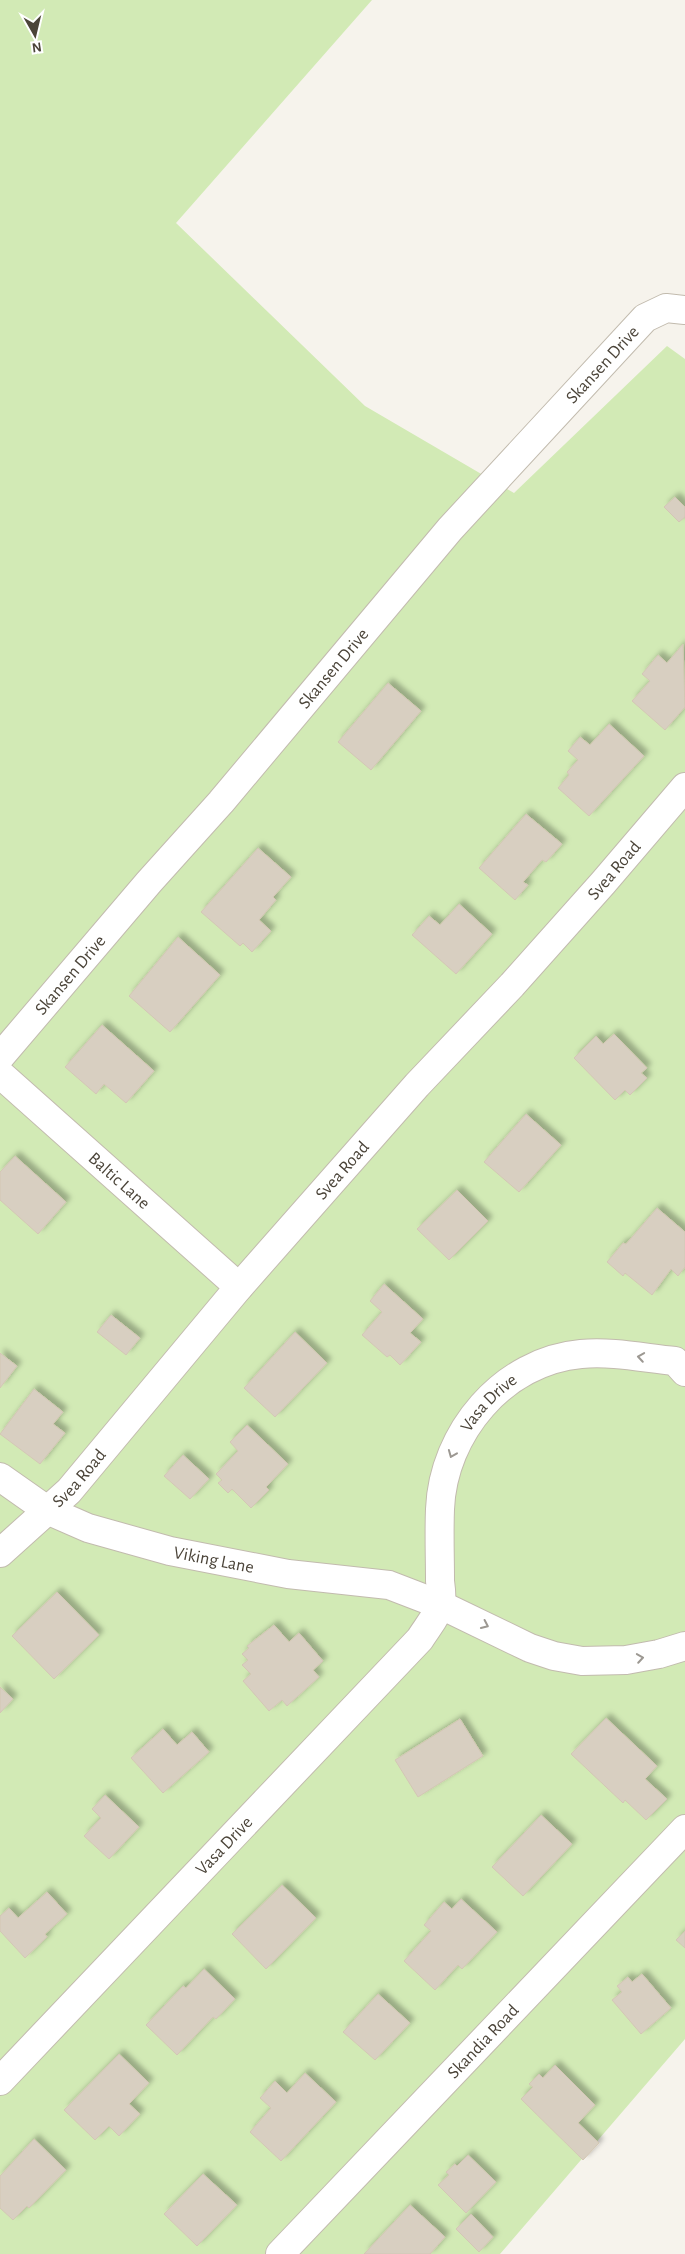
<svg xmlns="http://www.w3.org/2000/svg" width="685" height="2254" font-family="'Alegreya Sans',sans-serif">
  <style>
    .green { fill: #d2eab5 }
    .building { fill: #d8cfc1; stroke: #d3c7b4; filter: url(#shadow) }
    .lines { fill: none; stroke-linecap: round; stroke-linejoin: round }
    .minor-casing { stroke: #c2bbae; stroke-width: 30 }
    .minor { stroke: #fff; stroke-width: 28 }
    .oneway { stroke: #9c9892 }
    .labels { text-anchor: middle; stroke-width: 4.5; stroke-linejoin: round; paint-order: stroke }
    .street-label { font-size: 18px; fill: #4b4439; stroke: #fff }
  </style>
  <defs>
    <filter id="shadow"><feDropShadow dx="4.5" dy="-4.5" stdDeviation="2.5" flood-color="#0004"/></filter>
  </defs>
  <rect width="100%" height="100%" fill="#f6f3ec"/>
  <path class="green" d="M0,0H372L176,223L365,406L514,493L667,346L685,359V2039L500,2254H0Z"/>
  <path class="building" d="M675,497L685,507V517L679,522L664,507Z
    M683,644L685,707L665,730L632,701L650,681L642,674L658,655L667,663Z
    M388,683L421,711L371,770L338,742Z
    M609,724L644,756L589,816L558,788L569,775L567,772L578,760L568,751L580,737L590,745Z
    M526,814L562,844L546,862L542,860L523,882L528,885L515,900L479,868Z
    M258,848L291,877L273,897L276,900L259,920L271,931L252,952L243,943L240,946L201,912Z
    M459,904L492,934L456,974L412,935L429,916L440,925Z
    M178,937L220,975L170,1032L129,996Z
    M102,1025L154,1071L126,1103L104,1084L96,1094L65,1067Z
    M614,1034L647,1068L641,1073L647,1078L630,1095L625,1090L615,1100L574,1058L596,1036L603,1044Z
    M526,1114L561,1145L519,1192L484,1162Z
    M15,1156L66,1202L38,1234L0,1200V1172Z
    M457,1190L488,1221L449,1260L417,1229Z
    M657,1208L685,1232V1267L678,1276L671,1269L652,1295L625,1273L623,1276L607,1262L623,1243L626,1244Z
    M384,1284L423,1319L410,1333L421,1342L400,1365L390,1355L387,1357L362,1335L382,1312L370,1301Z
    M111,1315L140,1338L126,1355L97,1332Z
    M295,1332L327,1363L275,1417L244,1388Z
    M0,1353L17,1366L0,1388Z
    M34,1389L63,1412L53,1424L65,1433L40,1464L0,1434Z
    M247,1425L288,1464L266,1487L269,1490L251,1508L232,1489L228,1493L218,1483L222,1480L216,1474L238,1451L230,1442Z
    M183,1455L209,1479L190,1499L164,1476Z
    M57,1592L99,1635L54,1679L12,1636Z
    M274,1625L289,1642L299,1633L323,1661L313,1670L319,1677L287,1706L282,1700L269,1711L243,1681L251,1674L242,1665L248,1660L242,1654L249,1648L247,1646Z
    M0,1687L13,1699L0,1713Z
    M606,1718L657,1766L645,1779L667,1799L646,1820L625,1800L623,1803L571,1754Z
    M460,1719L483,1756L418,1797L395,1760Z
    M163,1729L177,1745L192,1732L209,1752L163,1793L131,1758Z
    M105,1795L139,1827L109,1859L84,1836L101,1818L92,1809Z
    M541,1815L572,1844L523,1896L492,1867Z
    M282,1885L316,1918L266,1969L232,1934Z
    M47,1892L67,1914L45,1934L47,1937L25,1958L0,1931V1916L9,1908L18,1918Z
    M461,1899L497,1932L462,1969L458,1965L435,1990L404,1961L431,1931L424,1925L444,1902L452,1909Z
    M685,1931V1948L676,1940Z
    M204,1969L235,1999L216,2019L213,2017L177,2055L146,2025L183,1986L186,1988Z
    M642,1974L671,2008L641,2034L612,2000L622,1992L617,1986L628,1977L632,1982Z
    M378,1994L410,2023L375,2060L343,2032Z
    M119,2054L149,2083L129,2104L140,2114L119,2136L109,2126L95,2140L64,2110Z
    M555,2065L595,2105L578,2123L599,2143L583,2160L521,2099L533,2087L529,2084L539,2074L543,2078Z
    M305,2073L336,2102L281,2161L250,2132L271,2108L260,2098L275,2081L287,2093Z
    M34,2139L66,2170L29,2208L27,2206L13,2220L0,2208V2176Z
    M468,2155L496,2182L466,2213L438,2185L449,2175L446,2172L455,2164L457,2166Z
    M203,2174L237,2205L197,2246L164,2214Z
    M410,2205L445,2237L430,2254H364Z
    M471,2214L493,2237L479,2252L456,2229Z"/>
  <g class="lines">
    <defs>
      <g id="minor">
        <path id="s1" d="M0,1057L149,882L221,802L450,529L645,318L666,308L685,310"/>
        <path id="s2" d="M0,1074L239,1287"/>
        <path id="s3" d="M0,1477L47,1510L88,1528L170,1551L288,1574L389,1585L441,1605L530,1648L554,1656L582,1661L626,1660L659,1654L685,1646"/>
        <path id="s4" d="M0,1553L69,1491L239,1287L417,1085L512,985L603,883L685,787"/>
        <path id="s5" d="M0,2081L420,1639C426,1629 438,1615 441,1603C442,1596 441,1588 440,1581C440,1557 439,1533 440,1509C443,1433 503,1361 581,1354C612,1351 644,1358 675,1361L685,1372"/>
        <path id="s6" d="M280,2254L685,1829"/>
      </g>
    </defs>
    <use href="#minor" class="minor-casing"/>
    <use href="#minor" class="minor"/>
  </g>
  <defs><path id="oneway-chevron" d="M-2-3.5L2.5 0L-2 3.5" fill="none" stroke-width="1.6" stroke-linecap="round" stroke-linejoin="round" transform="scale(1.25)"/></defs>
  <g class="oneway">
    <use href="#oneway-chevron" transform="translate(641 1357) rotate(-171)"/>
    <use href="#oneway-chevron" transform="translate(452 1454) rotate(112)"/>
    <use href="#oneway-chevron" transform="translate(485 1625) rotate(25)"/>
    <use href="#oneway-chevron" transform="translate(640 1658) rotate(-9)"/>
  </g>
  <g class="labels">
    <g class="street-label">
      <text dy="6" stroke="none"><textPath href="#s1" startOffset="918">Skansen Drive</textPath></text>
      <text dy="6" stroke="none"><textPath href="#s1" startOffset="512">Skansen Drive</textPath></text>
      <text dy="6" stroke="none"><textPath href="#s4" startOffset="919">Svea Road</textPath></text>
      <text dy="6" stroke="none"><textPath href="#s1" startOffset="108">Skansen Drive</textPath></text>
      <text dy="6" stroke="none"><textPath href="#s4" startOffset="514">Svea Road</textPath></text>
      <text dy="6" stroke="none"><textPath href="#s2" startOffset="160">Baltic Lane</textPath></text>
      <text dy="6" stroke="none"><textPath href="#s5" startOffset="866">Vasa Drive</textPath></text>
      <text dy="6" stroke="none"><textPath href="#s4" startOffset="109">Svea Road</textPath></text>
      <text dy="6" stroke="none"><textPath href="#s3" startOffset="232">Viking Lane</textPath></text>
      <text dy="6" stroke="none"><textPath href="#s5" startOffset="325">Vasa Drive</textPath></text>
      <text dy="6" stroke="none"><textPath href="#s6" startOffset="294">Skandia Road</textPath></text>
    </g>
  </g>
  <g transform="translate(35 35) rotate(172)" stroke="#ffffff" stroke-width="4" paint-order="stroke">
  <path d="M0-4L9 19L0 12L-9 19Z" fill="#4b4439"/>
  <text y="-8" font-size="14" font-weight="bold" text-anchor="middle" fill="#4b4439">N</text>
  </g>
</svg>
